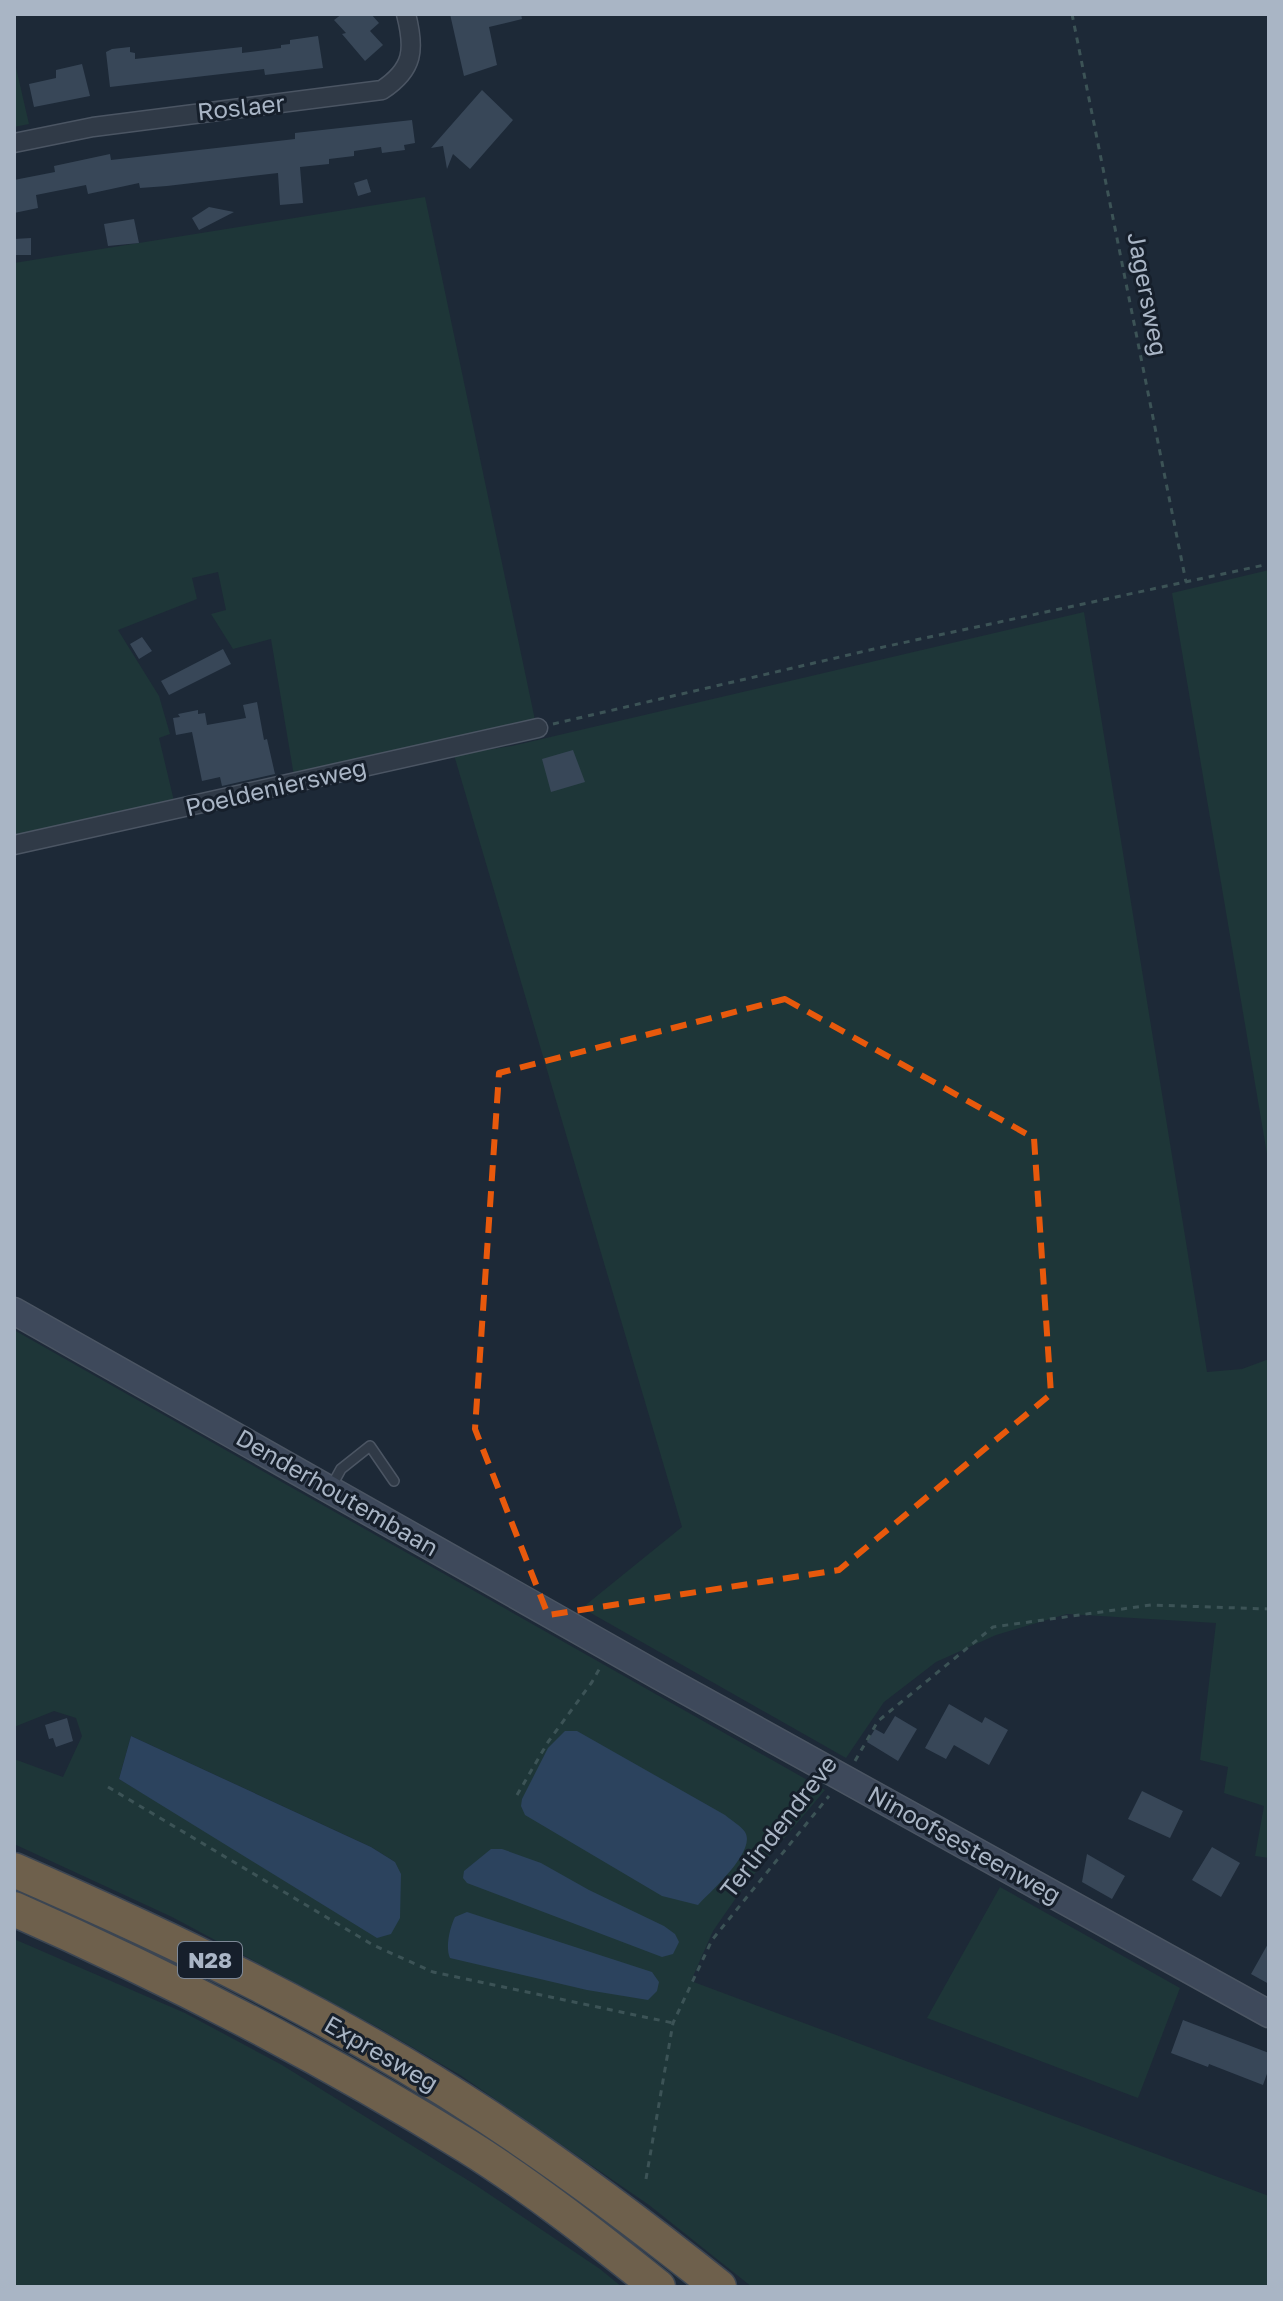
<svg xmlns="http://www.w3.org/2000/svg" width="1283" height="2301" font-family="'Golos Text',sans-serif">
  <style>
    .green { fill: #1e3638; fill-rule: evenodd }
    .water { fill: #2c435e }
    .building { fill: #384758 }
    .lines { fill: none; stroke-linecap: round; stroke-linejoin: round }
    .lane-casing { stroke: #4b5563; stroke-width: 12 }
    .street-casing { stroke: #4b5563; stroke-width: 21 }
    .secondary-casing { stroke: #4b5563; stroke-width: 29 }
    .highway-casing { stroke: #3b4552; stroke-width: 37 }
    .path { stroke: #3c5356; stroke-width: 3; stroke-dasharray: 6 6; stroke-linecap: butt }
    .lane { stroke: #303a47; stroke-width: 9 }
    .street { stroke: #303a47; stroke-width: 18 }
    .secondary { stroke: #3e495b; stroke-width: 26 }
    .highway { stroke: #6e604c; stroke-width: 34 }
    .marked { fill: none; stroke: #e8590c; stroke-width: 6; stroke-dasharray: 16 10; stroke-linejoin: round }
    .labels { text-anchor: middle; stroke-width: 6; stroke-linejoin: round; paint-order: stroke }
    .shield { fill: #161f2b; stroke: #7d8897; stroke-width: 2 }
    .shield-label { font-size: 22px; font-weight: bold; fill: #a9b5c5 }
    .street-label { font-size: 24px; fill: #a9b5c5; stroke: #161f2b }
  </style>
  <rect width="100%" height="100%" fill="#1d2937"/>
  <path class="green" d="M14,59L29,124L14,127Z
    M425,197L535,720L294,776L271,639L233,649L211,614L226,610L218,572L192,578L197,599L118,630L159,696L170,734L159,738L174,801L14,836V263Z
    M1269,570V1166L1172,593Z
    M1084,612L1207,1372L1242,1369L1269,1359V1858L1255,1856L1264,1806L1224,1793L1228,1767L1200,1760L1216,1623L1067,1614L996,1635L936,1662L884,1702L846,1758L582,1608L682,1527L454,755L512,746Z
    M14,1330L825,1790L745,1885L713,1931L691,1981L1269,2196V2287H752L649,2205L460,2075L381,2029L172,1917L14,1844V1759L63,1777L82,1736L76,1718L54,1711L14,1727ZM131,1736L371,1847L395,1862L170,1809L119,1779Z
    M1000,1887L1180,1988L1138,2098L927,2018Z
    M14,1939L185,2013L282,2065L474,2184L600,2269L622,2287H14Z"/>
  <path class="water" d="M565,1731H577L725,1815C731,1820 741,1826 745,1832C757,1851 710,1892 698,1905L662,1896L525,1815L521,1806L522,1799L548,1748Z
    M131,1736L371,1847L395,1862L401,1874L400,1918L391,1934L377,1938L119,1779Z
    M491,1849H502L541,1863L589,1890L664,1926L675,1934L679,1942L673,1954L662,1957L467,1883L463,1878L464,1871Z
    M467,1912L652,1972L659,1982L657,1991L648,2000L587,1990L450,1958C445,1947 450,1927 455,1917Z"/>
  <path class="building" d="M342,14H371L379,23L370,31L383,45L365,61L342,34L346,33L334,20Z
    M450,14H521L522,19L489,27L497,65L464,76Z
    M318,36L323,68L265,75L264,69L110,87L106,52L112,49L130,47V52L135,53V59L242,47V53L281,48V45L290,44V40Z
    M82,64L90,96L34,107L29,84L56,78V70Z
    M482,90L513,120L470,169L453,154L447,169L443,146L431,148Z
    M412,120L415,143L404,145L405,150L382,153L381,147L354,151V156L329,159V164L300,167L303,203L280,205L278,173L167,186L140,188L139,183L88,194L86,185L36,195L38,208L14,213V180L55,172L54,166L110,154L111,160L295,139V133Z
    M367,179L371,192L358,196L354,183Z
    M209,207L234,212L199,230L192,218Z
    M134,219L139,243L108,246L104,224Z
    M31,238V255H14V239Z
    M142,637L152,651L139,659L130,644Z
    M223,649L231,664L169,695L161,681Z
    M257,702L264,740L267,739L275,774L222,786L220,777L202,781L192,732L176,735L173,718L180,717L178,714L198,710V714L205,713L207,725L246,718L243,705Z
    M573,750L585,782L551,792L542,759Z
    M949,1704L982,1723L985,1717L1008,1730L989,1765L954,1745L946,1759L925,1748Z
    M895,1716L917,1729L898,1761L867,1742L875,1729L884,1734Z
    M67,1718L73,1741L56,1747L53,1738L49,1739L45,1725Z
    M1142,1791L1183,1811L1170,1838L1128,1819Z
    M1212,1847L1240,1863L1221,1897L1192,1880Z
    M1087,1854L1125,1876L1112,1899L1082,1882Z
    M1269,1942V1984L1251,1974Z
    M1183,2020L1269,2053V2068L1263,2085L1209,2064L1208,2067L1171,2053Z"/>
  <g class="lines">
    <defs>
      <path id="lane" d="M330,1489L341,1469L370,1446L394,1481"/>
      <path id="street" d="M14,143L93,127L382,90C414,69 415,49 406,14
        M14,845L538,728"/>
      <path id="secondary" d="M14,1311L659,1676L1269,2014"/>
      <path id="highway" d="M14,1870C177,1941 340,2019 488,2117C568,2170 644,2227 719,2287
        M14,1909C170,1978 322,2056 467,2146C534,2188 597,2238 658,2287"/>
    </defs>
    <use href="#lane" class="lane-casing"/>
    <use href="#street" class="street-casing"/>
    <use href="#secondary" class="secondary-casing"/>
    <use href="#highway" class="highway-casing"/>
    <path class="path" d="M1072,14L1186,582
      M553,724L874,649L1269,564
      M855,1761L878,1721L993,1627L1151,1605L1269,1609
      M108,1787L373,1945L433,1972L673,2023
      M517,1795L548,1742L592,1682L601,1666
      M646,2179L673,2023L712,1940L829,1796"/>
    <use href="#lane" class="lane"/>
    <use href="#street" class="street"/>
    <use href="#secondary" class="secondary"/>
    <use href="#highway" class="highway"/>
  </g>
  <path class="marked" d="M785,999L1034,1138L1051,1394L839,1570L548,1615L475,1429L499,1073Z"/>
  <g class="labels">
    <rect class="shield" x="178" y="1942" width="64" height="36" rx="6"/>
    <g class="shield-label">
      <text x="210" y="1968">N28</text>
    </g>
    <g class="street-label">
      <text transform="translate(241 108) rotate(-6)" y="8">Roslaer</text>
      <text transform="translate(1147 294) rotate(79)" y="8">Jagersweg</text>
      <text transform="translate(276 788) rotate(-13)" y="8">Poeldeniersweg</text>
      <text transform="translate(337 1493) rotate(30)" y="8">Denderhoutembaan</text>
      <text transform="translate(779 1827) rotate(-52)" y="8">Terlindendreve</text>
      <text transform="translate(964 1845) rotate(29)" y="8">Ninoofsesteenweg</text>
      <text transform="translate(381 2054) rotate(30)" y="8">Expresweg</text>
    </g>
  </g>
  <rect width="1283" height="2301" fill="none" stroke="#a9b5c5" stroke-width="32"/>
</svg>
